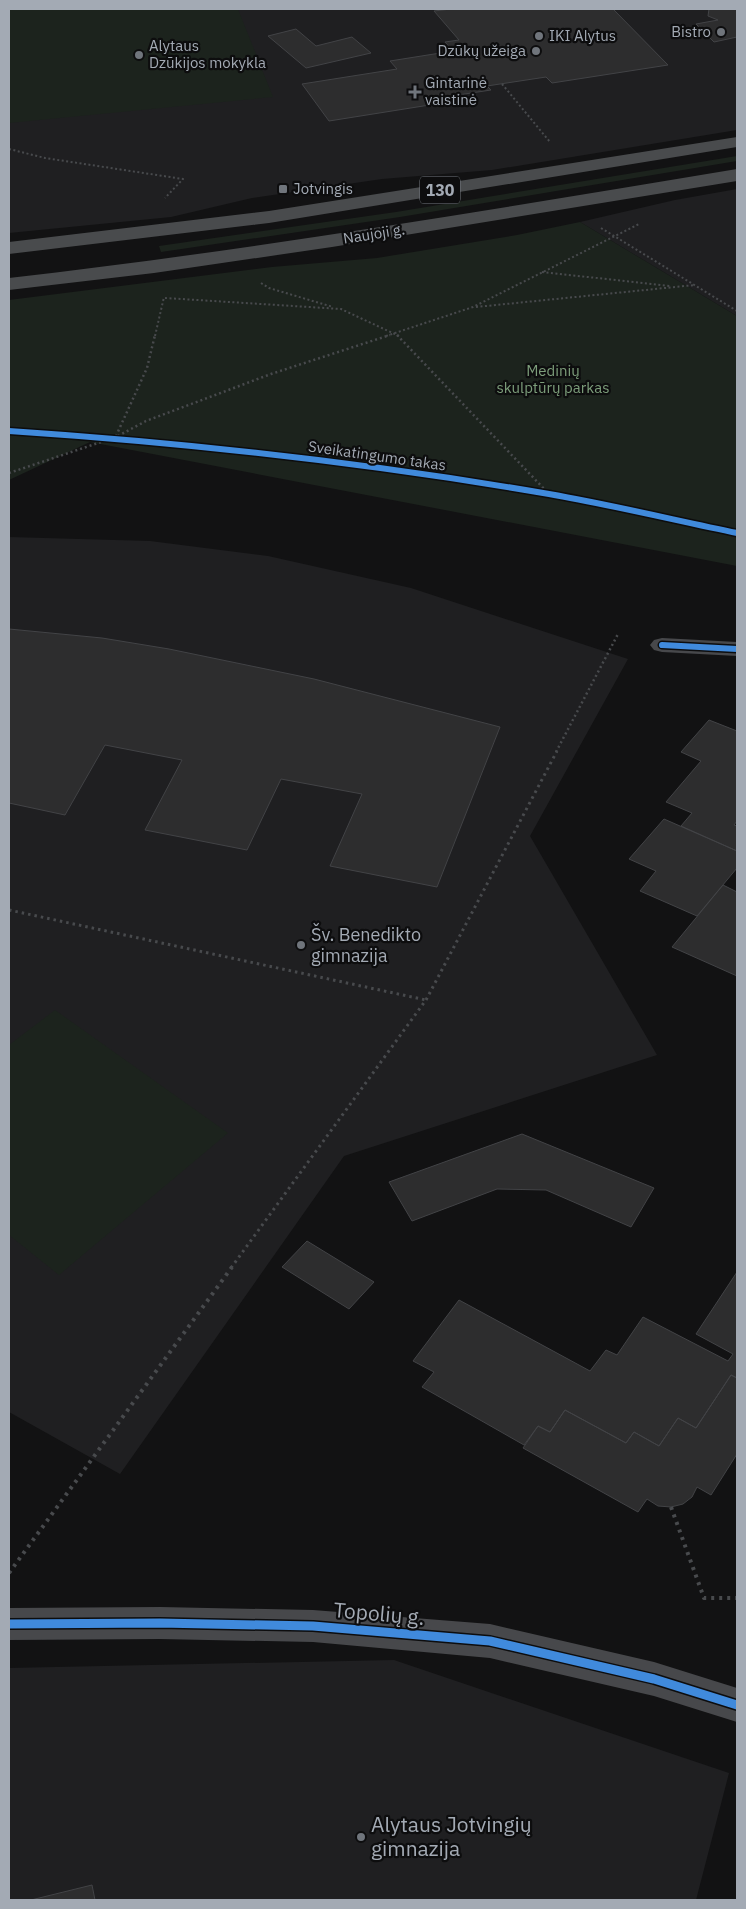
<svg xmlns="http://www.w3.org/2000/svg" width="746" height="1909" font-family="'IBM Plex Sans',sans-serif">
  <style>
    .built { fill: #1f1f21 }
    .green { fill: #1c231d }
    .building { fill: #2d2d2e; stroke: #424346 }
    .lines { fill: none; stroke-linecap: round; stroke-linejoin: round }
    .path-far3 { stroke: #484a4d; stroke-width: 2; stroke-dasharray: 2 2.5; stroke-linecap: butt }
    .path-far2 { stroke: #484a4d; stroke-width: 2.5; stroke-dasharray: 2 3; stroke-linecap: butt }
    .path-far1 { stroke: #484a4d; stroke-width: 3; stroke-dasharray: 2.5 4; stroke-linecap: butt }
    .path { stroke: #484a4d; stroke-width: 4; stroke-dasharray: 3 5; stroke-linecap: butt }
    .minor { fill: #47484b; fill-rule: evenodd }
    .major { fill: #494b4d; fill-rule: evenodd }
    .cycleway-far1-casing { stroke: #0d0d0e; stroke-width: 9 }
    .cycleway-casing { stroke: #0d0d0e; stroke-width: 12 }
    .cycleway-far1 { stroke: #408adc; stroke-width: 6 }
    .cycleway { stroke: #408adc; stroke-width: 9 }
    .poi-dot { fill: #70757c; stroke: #0d0d0e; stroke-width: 2 }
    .labels { text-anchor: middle; stroke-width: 4.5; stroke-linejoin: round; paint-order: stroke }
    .far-poi-label { font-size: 15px; fill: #a3aab4; stroke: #0d0d0e; text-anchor: start }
    .far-street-label { font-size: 15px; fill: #a3aab4; stroke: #0d0d0e }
    .far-park-label { font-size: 15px; fill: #7d9e7b; stroke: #0d0d0e }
    .shield { fill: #0d0d0e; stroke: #767b82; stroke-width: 1 }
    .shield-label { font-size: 16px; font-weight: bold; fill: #a3aab4 }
    .poi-label { font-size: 18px; fill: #a3aab4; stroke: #0d0d0e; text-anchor: start }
    .near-street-label { font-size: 21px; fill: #a3aab4; stroke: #0d0d0e }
    .near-poi-label { font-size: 21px; fill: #a3aab4; stroke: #0d0d0e; text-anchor: start }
  </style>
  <rect width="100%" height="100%" fill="#121213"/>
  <path class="built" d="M9,9H737V130L492,170L382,179L252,198L171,217L9,233Z
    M737,189V316L580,222L675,200Z
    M9,537L150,541L268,556L411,588L628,659L530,836L657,1055L344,1156L120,1474L9,1412Z
    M394,1660L729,1773L696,1900H9V1668Z"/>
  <path class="green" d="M9,9H238L273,97L9,123Z
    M737,156V161L400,217L161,252L159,246L396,212Z
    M580,222L737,316V566L90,442L9,480V300L272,267L377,258L517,235Z
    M55,1010L228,1133L59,1275L9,1235V1045Z"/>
  <path class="building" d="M451,9H613L668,65L552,83L546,77L487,86L491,90L458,95L461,100L329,121L302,84L397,69L390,61L453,51L445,42L459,40L434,11Z
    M709,9H737V37L714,42L696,24L718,20L708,16Z
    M296,29L316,46L352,37L371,53L306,68L268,36Z
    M9,629L102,638L169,649L314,679L500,727L437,887L330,866L362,794L281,779L247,850L145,830L182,760L105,745L65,815L9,803Z
    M709,720L737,731V821L734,825L737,826V851L681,826L692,813L666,802L701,761L681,752Z
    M664,819L737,851V868L697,916L640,891L656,871L629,859Z
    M723,885L737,892V976L672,947Z
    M522,1134L654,1188L631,1227L546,1190L497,1189L412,1221L389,1182Z
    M307,1241L374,1282L349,1309L282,1267Z
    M737,1272V1378L731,1375L696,1428L678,1418L659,1446L634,1432L626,1443L565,1410L550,1432L538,1426L524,1445L422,1387L434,1372L413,1361L459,1300L590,1371L606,1350L617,1355L643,1317L728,1361L733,1354L696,1334Z
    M731,1375L737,1378V1454L711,1495L697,1487L692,1497L683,1504L671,1507L658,1506L647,1499L638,1512L523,1448L538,1426L550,1432L565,1410L626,1443L634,1432L659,1446L678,1418L696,1428Z
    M92,1885L95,1900H31Z"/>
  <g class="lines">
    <path class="path-far3" d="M502,84L550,142
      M9,149L45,158L183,179L165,198
      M601,228L737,311
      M542,272L670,286
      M261,283L269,288L333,307
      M165,298L341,309L399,336
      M476,307L695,285
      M155,336L164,297
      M386,336L473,307L639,224"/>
    <path class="path-far2" d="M397,335L549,494
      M116,436L147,368L155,335
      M9,473L116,437L146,421L271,374L390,335
      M556,752L618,634"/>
    <path class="path-far1" d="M9,910L426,1000
      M231,1268L426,1000L557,751"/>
    <path class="path" d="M671,1507L704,1598H737
      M9,1573L232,1267"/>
    <path class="minor" d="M662,638L737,642V656L662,652L654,650L650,645L654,640Z
      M160,1607L313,1610L490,1624L654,1662L737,1688V1722L654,1696L490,1658L313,1642L160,1639L9,1640V1608Z"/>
    <path class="major" d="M737,137V147L269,223L9,254V242L269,211Z
      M737,169V181L332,247L154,273L9,290V278C253,250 495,209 737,169Z"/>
    <defs>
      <path id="cycleway-far1" d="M9,431C190,443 370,463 549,494C612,505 674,520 737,533
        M662,645L737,649"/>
      <path id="cycleway" d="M9,1624L160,1623L313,1626L490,1641L654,1679L737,1705"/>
    </defs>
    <use href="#cycleway-far1" class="cycleway-far1-casing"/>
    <use href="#cycleway" class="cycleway-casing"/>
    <use href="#cycleway-far1" class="cycleway-far1"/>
    <use href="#cycleway" class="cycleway"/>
  </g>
  <g class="poi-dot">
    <circle cx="721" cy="32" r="5"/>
    <circle cx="539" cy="36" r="5"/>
    <circle cx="536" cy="51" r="5"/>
    <circle cx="139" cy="55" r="5"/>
    <path d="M412.5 84.5h5v5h5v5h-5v5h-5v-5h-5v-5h5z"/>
    <rect x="278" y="184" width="10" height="10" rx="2.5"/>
    <circle cx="301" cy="945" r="5"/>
    <circle cx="361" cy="1837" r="5"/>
  </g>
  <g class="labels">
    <g class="far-poi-label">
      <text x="711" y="37" text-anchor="end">Bistro</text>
      <text x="549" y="41">IKI Alytus</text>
      <text x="149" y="51">Alytaus<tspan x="149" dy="17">Dzūkijos mokykla</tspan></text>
      <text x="526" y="56" text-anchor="end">Dzūkų užeiga</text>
      <text x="425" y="88">Gintarinė<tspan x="425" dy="17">vaistinė</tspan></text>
      <text x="293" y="194">Jotvingis</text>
    </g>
    <g class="far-street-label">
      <text transform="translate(374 234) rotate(-9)" y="5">Naujoji g.</text>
      <text transform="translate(377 456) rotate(8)" y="5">Sveikatingumo takas</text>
    </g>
    <g class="far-park-label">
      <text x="553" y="376">Medinių<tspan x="553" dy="17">skulptūrų parkas</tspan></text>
    </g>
    <rect class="shield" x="420" y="176.5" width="40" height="27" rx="4"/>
    <g class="shield-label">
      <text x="440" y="196">130</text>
    </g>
    <g class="poi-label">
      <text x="311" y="941">Šv. Benedikto<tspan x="311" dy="21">gimnazija</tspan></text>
    </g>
    <g class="near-street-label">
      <text transform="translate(379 1614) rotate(5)" y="7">Topolių g.</text>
    </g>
    <g class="near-poi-label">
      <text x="371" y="1832">Alytaus Jotvingių<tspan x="371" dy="24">gimnazija</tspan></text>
    </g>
  </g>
  <rect width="746" height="1909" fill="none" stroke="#a3aab4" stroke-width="20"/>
</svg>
